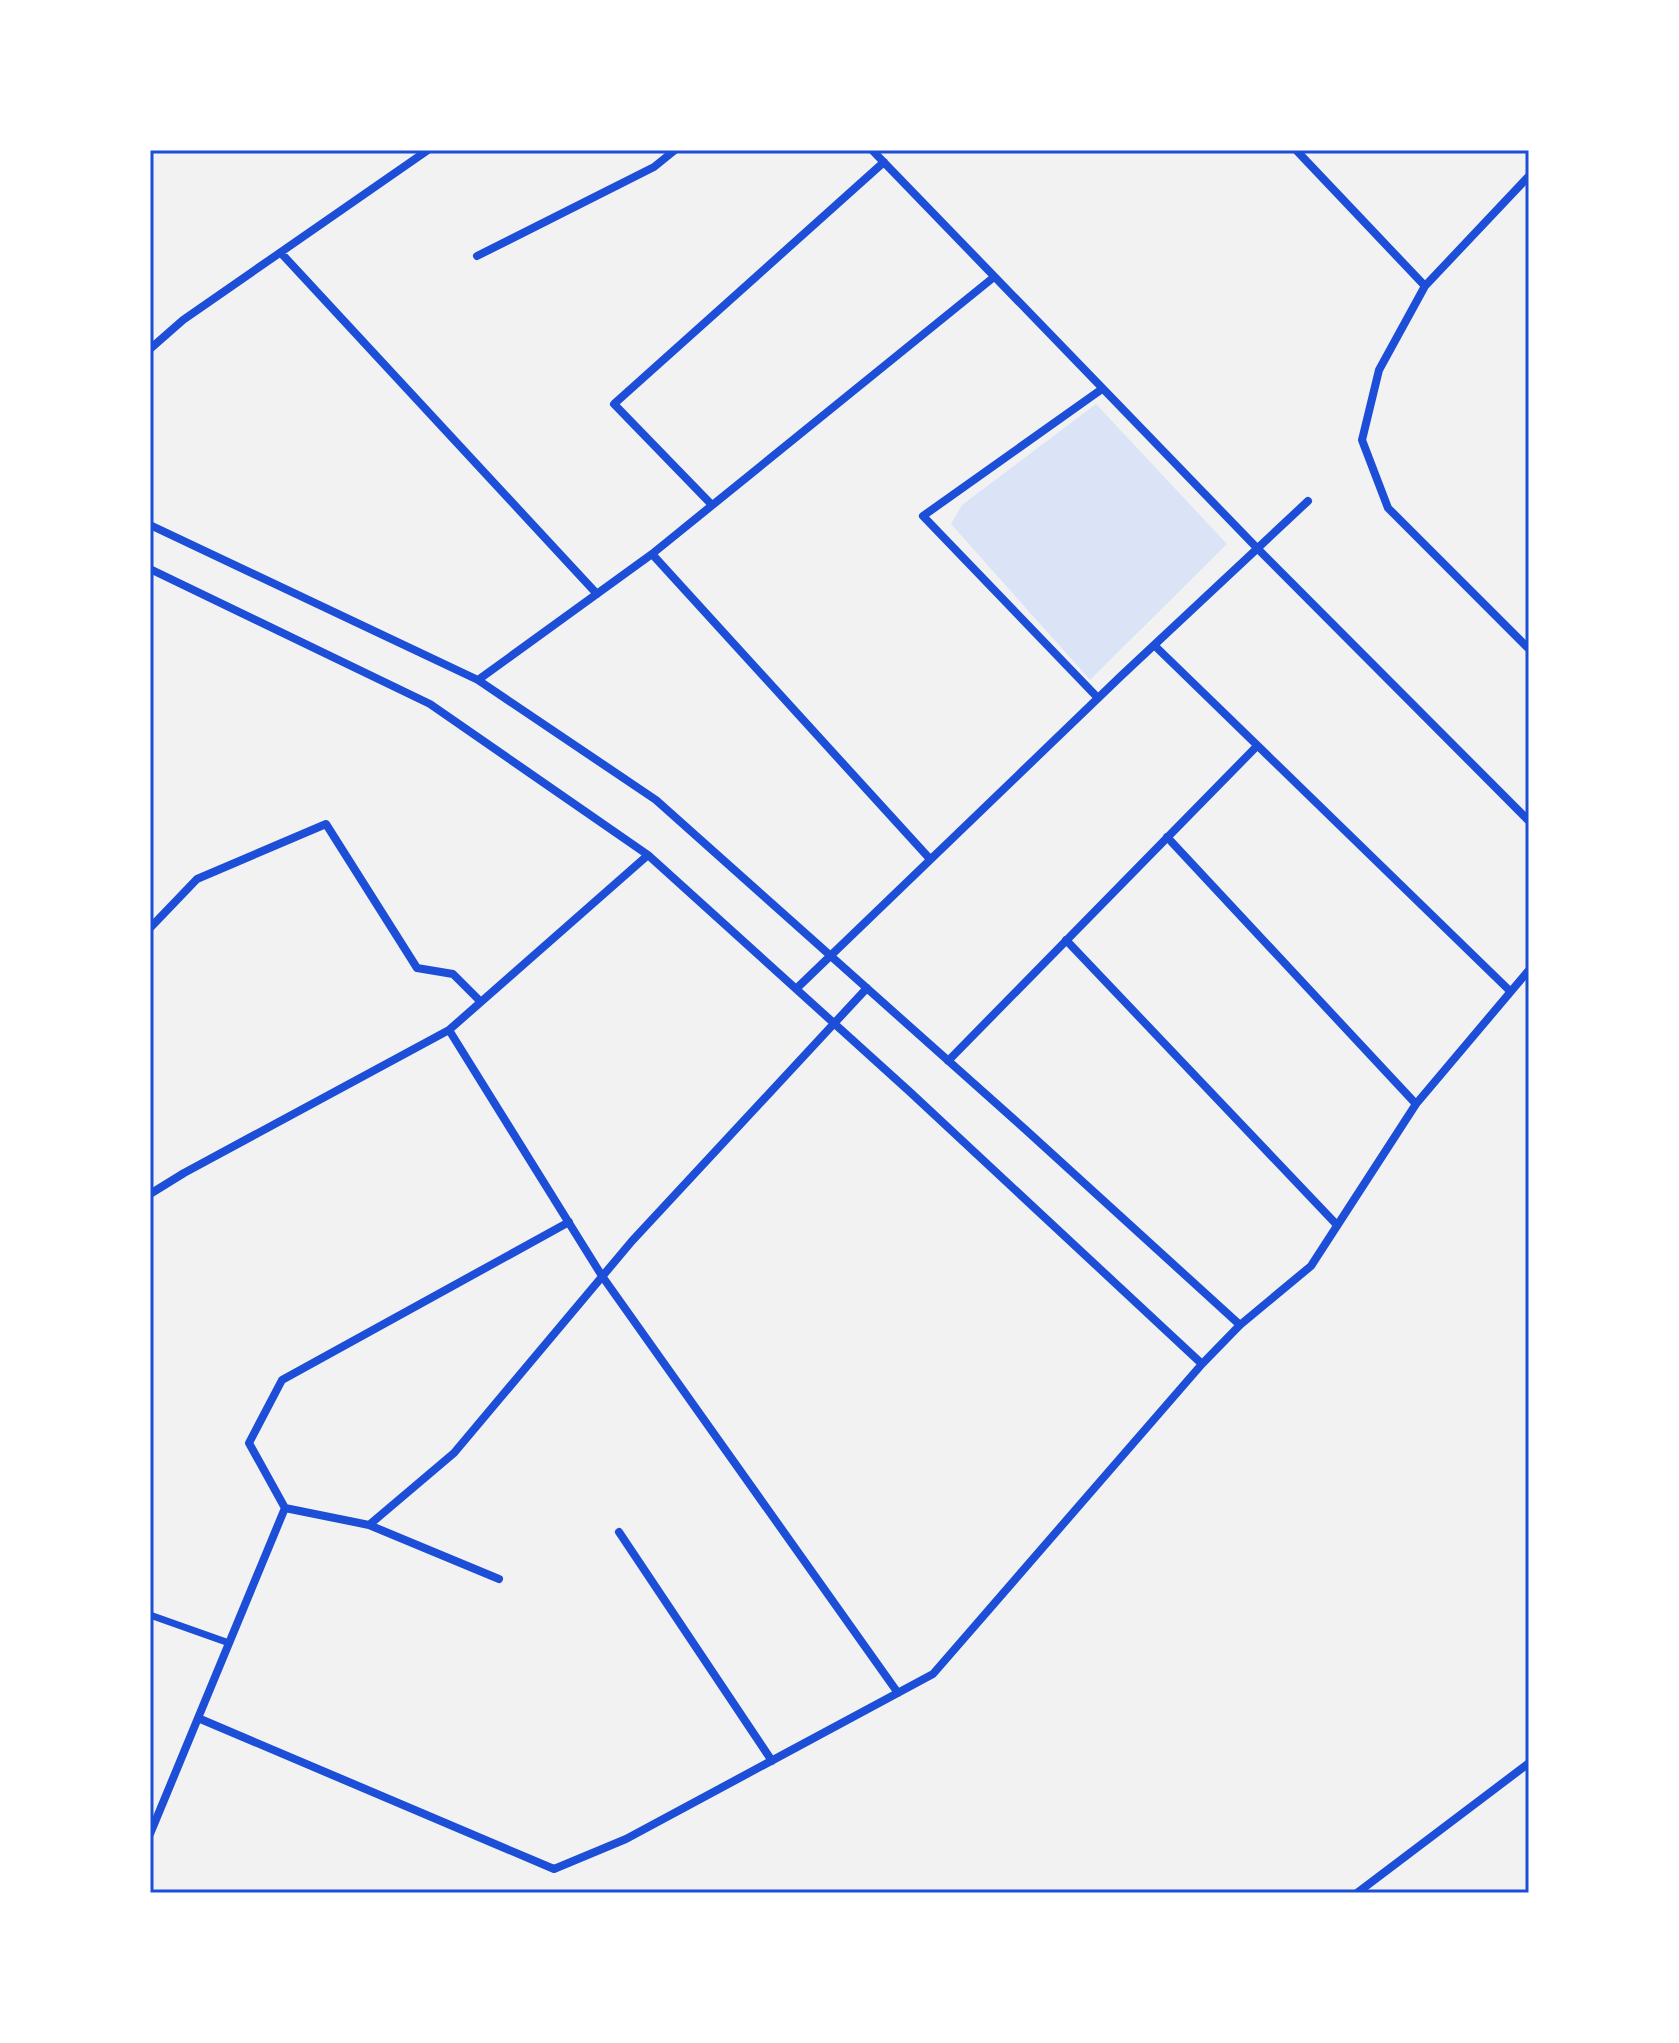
<svg xmlns="http://www.w3.org/2000/svg" width="1679" height="2043" font-family="Arial,sans-serif">
  <style>
    .green { fill: #dbe4f7 }
    .lines { fill: none; stroke-linecap: round; stroke-linejoin: round }
    .pedestrian { stroke: #1d4ed8; stroke-width: 7 }
    .minor { stroke: #1d4ed8; stroke-width: 8 }
    .neatline { fill: none; stroke: #1d4ed8; stroke-width: 3 }
  </style>
  <rect width="100%" height="100%" fill="#f2f2f2"/>
  <path class="green" d="M1096,404L1227,544L1090,680L951,524L962,505Z"/>
  <g class="lines">
    <path class="pedestrian" d="M150,1615L229,1643"/>
    <path class="minor" d="M872,150L1257,548L1529,821
      M1296,150L1425,286
      M1529,176L1425,286L1379,370L1362,440L1388,508L1529,649
      M281,253L597,594
      M477,256L654,167L675,150
      M150,349L183,320L428,150
      M712,505L614,404L884,162
      M150,525L478,680L656,800L1027,1131L1240,1325
      M652,554L930,859
      M150,569L430,704L648,855L910,1092L1202,1364
      M1154,645L1510,991
      M478,680L652,554L994,277
      M1098,698L923,516L1102,389
      M1167,837L1416,1104
      M150,928L197,879L326,824L417,968L453,974L481,1002
      M1066,940L1337,1225
      M796,989L1121,676L1308,501
      M449,1030L602,1276L898,1693
      M948,1061L1257,746
      M150,1194L184,1173L449,1030L648,855
      M569,1222L282,1380L249,1443L285,1508L369,1525L454,1453L632,1241L867,988
      M369,1525L499,1579
      M619,1532L772,1761
      M198,1718L554,1869L626,1839L933,1674L1202,1364L1240,1325L1311,1266L1416,1104L1529,970
      M150,1834L285,1508
      M1357,1893L1529,1763"/>
  </g>
  <rect width="1679" height="2043" fill="none" stroke="#ffffff" stroke-width="304"/>
  <rect x="152" y="152" width="1375" height="1739" class="neatline"/>
</svg>
